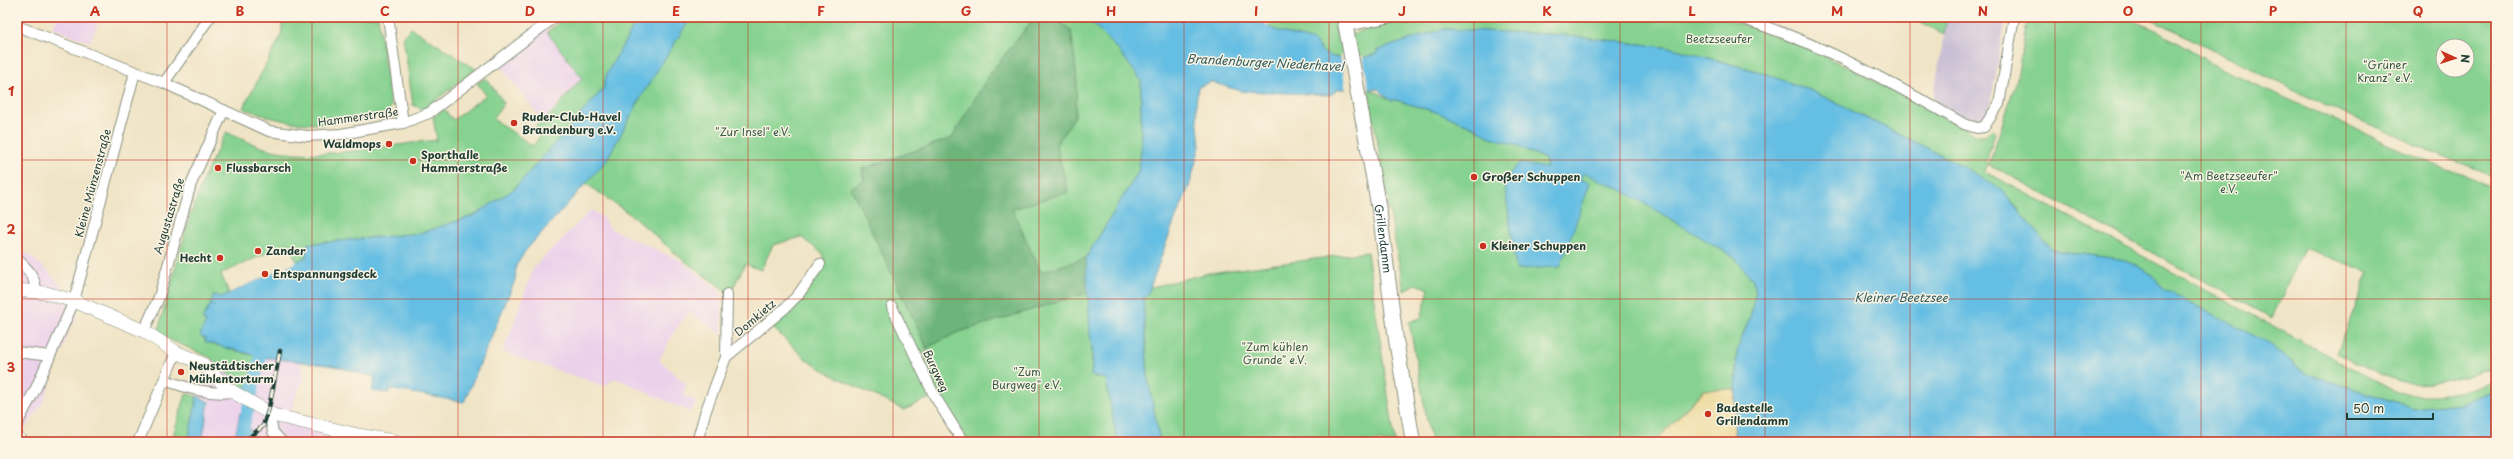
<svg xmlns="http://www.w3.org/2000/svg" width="2513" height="459" font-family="'Playpen Sans',sans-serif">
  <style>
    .built { fill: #ecd1eb }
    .industrial { fill: #cbbfd5 }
    .green { fill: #86d290; stroke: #528862; fill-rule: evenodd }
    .forest { fill: #6cb47a; stroke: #467857 }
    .sand { fill: #eeda9e; stroke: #868c69 }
    .water { fill: #65bee3; stroke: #427e8c }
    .pier { fill: #f0e4c6 }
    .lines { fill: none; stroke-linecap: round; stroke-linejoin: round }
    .canal { stroke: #65bee3; stroke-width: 12 }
    .minor-casing { stroke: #88907d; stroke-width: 12 }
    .tertiary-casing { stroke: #88907d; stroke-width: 14 }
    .secondary-casing { stroke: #88907d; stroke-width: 16 }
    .minor { stroke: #fff; stroke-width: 10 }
    .tertiary { stroke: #fff; stroke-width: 13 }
    .secondary { stroke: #fff; stroke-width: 14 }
    .rail-casing { stroke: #1f3d34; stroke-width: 4.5 }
    .rail { stroke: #fcf5e5; stroke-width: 3; stroke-dasharray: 9; stroke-linecap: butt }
    .grid { fill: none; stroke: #c8321e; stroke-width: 1; stroke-opacity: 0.55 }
    .poi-dot { fill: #c8321e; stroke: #fcf5e5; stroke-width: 1.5 }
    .labels { text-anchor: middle; stroke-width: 3; stroke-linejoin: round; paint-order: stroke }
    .park-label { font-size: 11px; fill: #345b46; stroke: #fcf5e5 }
    .street-label { font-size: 11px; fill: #1f3d34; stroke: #fcf5e5 }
    .poi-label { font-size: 11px; font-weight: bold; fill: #1f3d34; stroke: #fcf5e5; text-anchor: start }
    .water-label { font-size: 12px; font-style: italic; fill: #305d60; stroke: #fcf5e5 }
    .neatline { fill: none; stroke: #c8321e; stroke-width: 1.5 }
    .grid-label { font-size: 13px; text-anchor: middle; font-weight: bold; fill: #c8321e }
  </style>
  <rect width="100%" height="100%" fill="#fcf5e5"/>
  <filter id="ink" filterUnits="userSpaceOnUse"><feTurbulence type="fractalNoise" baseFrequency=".025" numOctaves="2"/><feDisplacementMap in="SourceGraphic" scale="8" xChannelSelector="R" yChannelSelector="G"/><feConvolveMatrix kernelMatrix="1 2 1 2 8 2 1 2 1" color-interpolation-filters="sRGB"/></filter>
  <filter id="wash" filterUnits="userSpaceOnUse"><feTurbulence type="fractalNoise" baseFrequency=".012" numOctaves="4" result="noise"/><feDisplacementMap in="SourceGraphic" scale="16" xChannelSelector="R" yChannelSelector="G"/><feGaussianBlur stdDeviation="0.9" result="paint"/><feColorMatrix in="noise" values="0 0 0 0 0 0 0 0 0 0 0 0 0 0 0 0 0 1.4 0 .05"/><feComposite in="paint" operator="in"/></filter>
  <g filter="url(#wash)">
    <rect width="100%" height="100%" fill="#f0e4c6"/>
    <path class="built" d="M58,17H100L90,42L53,28Z
      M544,26L582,78L543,121L498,63Z
      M591,210L601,216L611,229L681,261L721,291L722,334L689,312L674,332L659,360L687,385L682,394L697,402L690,412L615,378L604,386L503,352L534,267Z
      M17,245L50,273L74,301L77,320L72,322L43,403L21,434L32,442H17Z
      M219,346L261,357L301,362L304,378L295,397L289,420L358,435L359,442H253L255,438L250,433L247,422L238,421L234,442H202L209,403L197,396Z"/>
    <path class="industrial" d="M1947,17H2006L1989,111L1979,124L1971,123L1933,100Z"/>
    <path class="green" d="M283,17H378L391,107L387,113C378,117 368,118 358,120C311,127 287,125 243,108L281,36Z
      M566,17H639L607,73L603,89L514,189L475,215L421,233L307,244L306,257L297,262L288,243L221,274L229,293L221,298L215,295V307L210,305L203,320L206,321L205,342L256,356L246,390L209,357L157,334L190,216L204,177L226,132C244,140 263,150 284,152C332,158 388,145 437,140L433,117L444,109L453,120L486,95L477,83L486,78L504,103L493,119L533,146L542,133L535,127L553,112L582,78L547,32Z
      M691,17H1035L989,75L952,138L862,169L864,180L852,188L926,346L920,374L931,397L904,410L834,376L808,361L772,327L803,298L824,268L823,254L801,237L773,245L761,270L745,264L730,294L682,259L634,217L585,183L606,161L645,90Z
      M1052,17H1087L1119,51L1141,80V151L1138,172L1086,258L1041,272L1011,209L1068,192L1056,145L1075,116L1077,80L1071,30Z
      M1274,17H1334L1337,37C1357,35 1375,25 1395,17H1718L1795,42L1862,74L1976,135H1985L1992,129L1995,133L1986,162L1989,164L2016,83L2028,17H2115L2133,21L2156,30L2219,68L2432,164L2496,188V367C2475,372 2454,380 2433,383C2398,388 2366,368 2337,353L2369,272L2304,248L2272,318L1989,164L1984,171L2398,393C2436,398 2461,394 2496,379V390L2459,403L2414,408L2304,373L2272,346L2162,288L2153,275L2126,260L2052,250L2037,235L2016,206L1955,162L1812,91L1760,72L1672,48L1566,35L1443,29L1378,50L1379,53L1364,58L1332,57L1324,53L1313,41L1268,28Z
      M1911,17H1947L1944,34Z
      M2148,17H2496V176L2436,154L2295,91ZM2443,46H2467V70H2443Z
      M411,28L476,69L427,107L422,109L413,105L403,36Z
      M1368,90C1379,90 1386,101 1396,100L1439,113L1474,127L1488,136L1516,145L1545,159L1547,168L1590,184L1580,179L1584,173L1620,188L1734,257L1753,280L1756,291L1750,317L1737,351L1735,389L1703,390L1655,442H1431L1409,322L1421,318L1429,289L1416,284L1404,291Z
      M1367,252L1395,442H1382L1381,440L1370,442H1160L1148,379L1143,298L1147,296L1148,288L1209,273Z
      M1089,292C1089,320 1094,348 1091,376L1106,379L1117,442H966L927,372V348L956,333Z
      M186,394L197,396L188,442H171Z"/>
    <path class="forest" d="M1035,17H1052L1071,30L1077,80L1075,116L1056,145L1068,192L1012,209L1041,272L1086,258L1089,292L956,333L927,348L851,188L864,180L862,169L952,138L989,75Z"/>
    <path class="sand" d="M1735,389L1734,442H1655L1704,390Z"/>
    <path class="water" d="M639,17H691L645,90L606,161L526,250L516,266L515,280L464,402L389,389V393L372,391L375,377L335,366L261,357L205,342L206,339L200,336L206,321L202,320L210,305L215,306L210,304L214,295L221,297L306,257L307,244L421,233L475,215L514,189L603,89L607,73Z
      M1087,17H1254C1273,32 1289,34 1311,40C1317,42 1319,49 1324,53C1337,62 1365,59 1378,53V50L1443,29L1566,35L1672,48L1760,72L1812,91L1955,162L2002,190L2052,250L2126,260L2153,275L2162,288L2270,344L2304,373L2414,408L2459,403L2496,390V442H1734L1737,351L1750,317L1756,291L1753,280L1734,257L1620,189L1584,173L1580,179L1590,183L1560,267L1516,269L1504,180L1519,163L1547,168L1545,159L1516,145L1488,136L1474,127L1439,113L1396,100H1390L1378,89H1339L1330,95L1241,91L1211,82L1198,87L1196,105L1200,146L1189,187L1172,227L1147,296L1143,298L1148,379L1160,442H1117L1106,379L1091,376L1093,356L1090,334L1086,258L1138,172L1141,151V80L1119,51Z
      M197,396L209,402L202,442H188Z
      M240,413L250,417V421L247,422L252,435L254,433L255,438L253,442H234Z"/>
    <path class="pier" d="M1340,55L1363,56L1369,91H1346Z
      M296,260L297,262L229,293V291Z"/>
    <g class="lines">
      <path class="canal" d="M240,442L264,342"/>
    </g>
  </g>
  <g filter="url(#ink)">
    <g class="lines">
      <defs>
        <path id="minor" d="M388,17L403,123
          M1737,17C1818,42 1891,82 1964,124L1977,128L1984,127L1999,104L2014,17
          M17,26L164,83L269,131L307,136L341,134L403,123L429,113L555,17
          M1346,26L1391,17
          M164,83L210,17
          M17,259C28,269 35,276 36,291
          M892,307L934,395L963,442
          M144,331L159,297L191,184L224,110
          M17,352L50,356
          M726,357L784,309L798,295L820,264
          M165,380C187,388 208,395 232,392
          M269,413L273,432L282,442
          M17,424L36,388L74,301L135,72
          M17,436L24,442
          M138,442L176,352
          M697,442L705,413L726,357L727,294"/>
        <path id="tertiary" d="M17,290L46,293L74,301L144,331L176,352L203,364L228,389L273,415L358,435L399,442"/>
        <g id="secondary">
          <path id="s1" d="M1344,17L1380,215L1396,340L1413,442"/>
        </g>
      </defs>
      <use href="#minor" class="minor-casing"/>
      <use href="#tertiary" class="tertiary-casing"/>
      <use href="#secondary" class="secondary-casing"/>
      <use href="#minor" class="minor"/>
      <use href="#tertiary" class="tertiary"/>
      <use href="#secondary" class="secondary"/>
      <defs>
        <path id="rail" d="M244,442L263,426L269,408L280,351"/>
      </defs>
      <use href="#rail" class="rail-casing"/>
      <use href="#rail" class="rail"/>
    </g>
  </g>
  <path class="grid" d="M167,17V442M312,17V442M458,17V442M603,17V442M748,17V442M893,17V442M1039,17V442M1184,17V442M1329,17V442M1474,17V442M1620,17V442M1765,17V442M1910,17V442M2055,17V442M2201,17V442M2346,17V442M17,160H2496M17,299H2496"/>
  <g class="poi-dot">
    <circle cx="514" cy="123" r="4"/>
    <circle cx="389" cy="144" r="4"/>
    <circle cx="413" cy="161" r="4"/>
    <circle cx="218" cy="168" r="4"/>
    <circle cx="1474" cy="177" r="4"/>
    <circle cx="1483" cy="246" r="4"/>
    <circle cx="258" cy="251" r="4"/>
    <circle cx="220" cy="258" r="4"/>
    <circle cx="265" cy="274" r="4"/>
    <circle cx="181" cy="372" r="4"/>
    <circle cx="1708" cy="414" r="4"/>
  </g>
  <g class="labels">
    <g class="park-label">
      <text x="1719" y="43">Beetzseeufer</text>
      <text x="2385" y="69">"Grüner<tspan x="2385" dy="13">Kranz" e.V.</tspan></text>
      <text x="753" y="136">"Zur Insel" e.V.</text>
      <text x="2229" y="180">"Am Beetzseeufer"<tspan x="2229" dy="13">e.V.</tspan></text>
      <text x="1275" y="351">"Zum kühlen<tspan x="1275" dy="13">Grunde" e.V.</tspan></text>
      <text x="1027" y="376">"Zum<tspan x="1027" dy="13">Burgweg" e.V.</tspan></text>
    </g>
    <g class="street-label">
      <text transform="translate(358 117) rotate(-8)" y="4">Hammerstraße</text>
      <text transform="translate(93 183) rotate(-75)" y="4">Kleine Münzenstraße</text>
      <text transform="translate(169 216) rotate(-73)" y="4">Augustastraße</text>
      <text dy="4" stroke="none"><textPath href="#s1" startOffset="225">Grillendamm</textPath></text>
      <text transform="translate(755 318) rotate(-40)" y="4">Domkietz</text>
      <text transform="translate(936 371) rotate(65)" y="4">Burgweg</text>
    </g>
    <g class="poi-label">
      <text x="522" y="121">Ruder-Club-Havel<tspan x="522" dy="13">Brandenburg e.V.</tspan></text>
      <text x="381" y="148" text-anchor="end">Waldmops</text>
      <text x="421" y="159">Sporthalle<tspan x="421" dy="13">Hammerstraße</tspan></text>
      <text x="226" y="172">Flussbarsch</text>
      <text x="1482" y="181">Großer Schuppen</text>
      <text x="1491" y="250">Kleiner Schuppen</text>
      <text x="266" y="255">Zander</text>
      <text x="212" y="262" text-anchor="end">Hecht</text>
      <text x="273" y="278">Entspannungsdeck</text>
      <text x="189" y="370">Neustädtischer<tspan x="189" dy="13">Mühlentorturm</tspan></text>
      <text x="1716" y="412">Badestelle<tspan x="1716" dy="13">Grillendamm</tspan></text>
    </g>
    <g class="water-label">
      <text transform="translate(1265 63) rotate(3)" y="4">Brandenburger Niederhavel</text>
      <text x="1901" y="302">Kleiner Beetzsee</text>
    </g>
  </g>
  <rect width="2513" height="459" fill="none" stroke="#fcf5e5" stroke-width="44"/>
  <g transform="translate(2455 58) rotate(93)"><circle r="19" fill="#fcf5e5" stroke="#a4ab9e"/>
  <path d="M0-3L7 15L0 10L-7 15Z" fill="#c8321e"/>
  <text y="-6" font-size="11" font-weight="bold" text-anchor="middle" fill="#1f3d34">N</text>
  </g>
  <path d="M2347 413v6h86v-6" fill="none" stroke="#1f3d34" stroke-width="2"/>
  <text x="2353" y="413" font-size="12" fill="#1f3d34" stroke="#fcf5e5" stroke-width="3" paint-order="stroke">50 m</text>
  <rect x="22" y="22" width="2469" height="415" class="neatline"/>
  <g class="grid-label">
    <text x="95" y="16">A</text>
    <text x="240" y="16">B</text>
    <text x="385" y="16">C</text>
    <text x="530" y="16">D</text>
    <text x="676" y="16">E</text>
    <text x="821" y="16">F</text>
    <text x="966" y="16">G</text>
    <text x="1111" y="16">H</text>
    <text x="1256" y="16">I</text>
    <text x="1402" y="16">J</text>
    <text x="1547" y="16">K</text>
    <text x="1692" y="16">L</text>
    <text x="1837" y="16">M</text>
    <text x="1983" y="16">N</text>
    <text x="2128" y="16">O</text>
    <text x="2273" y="16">P</text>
    <text x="2418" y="16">Q</text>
    <text x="11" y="96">1</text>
    <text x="11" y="234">2</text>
    <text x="11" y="372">3</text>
  </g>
</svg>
